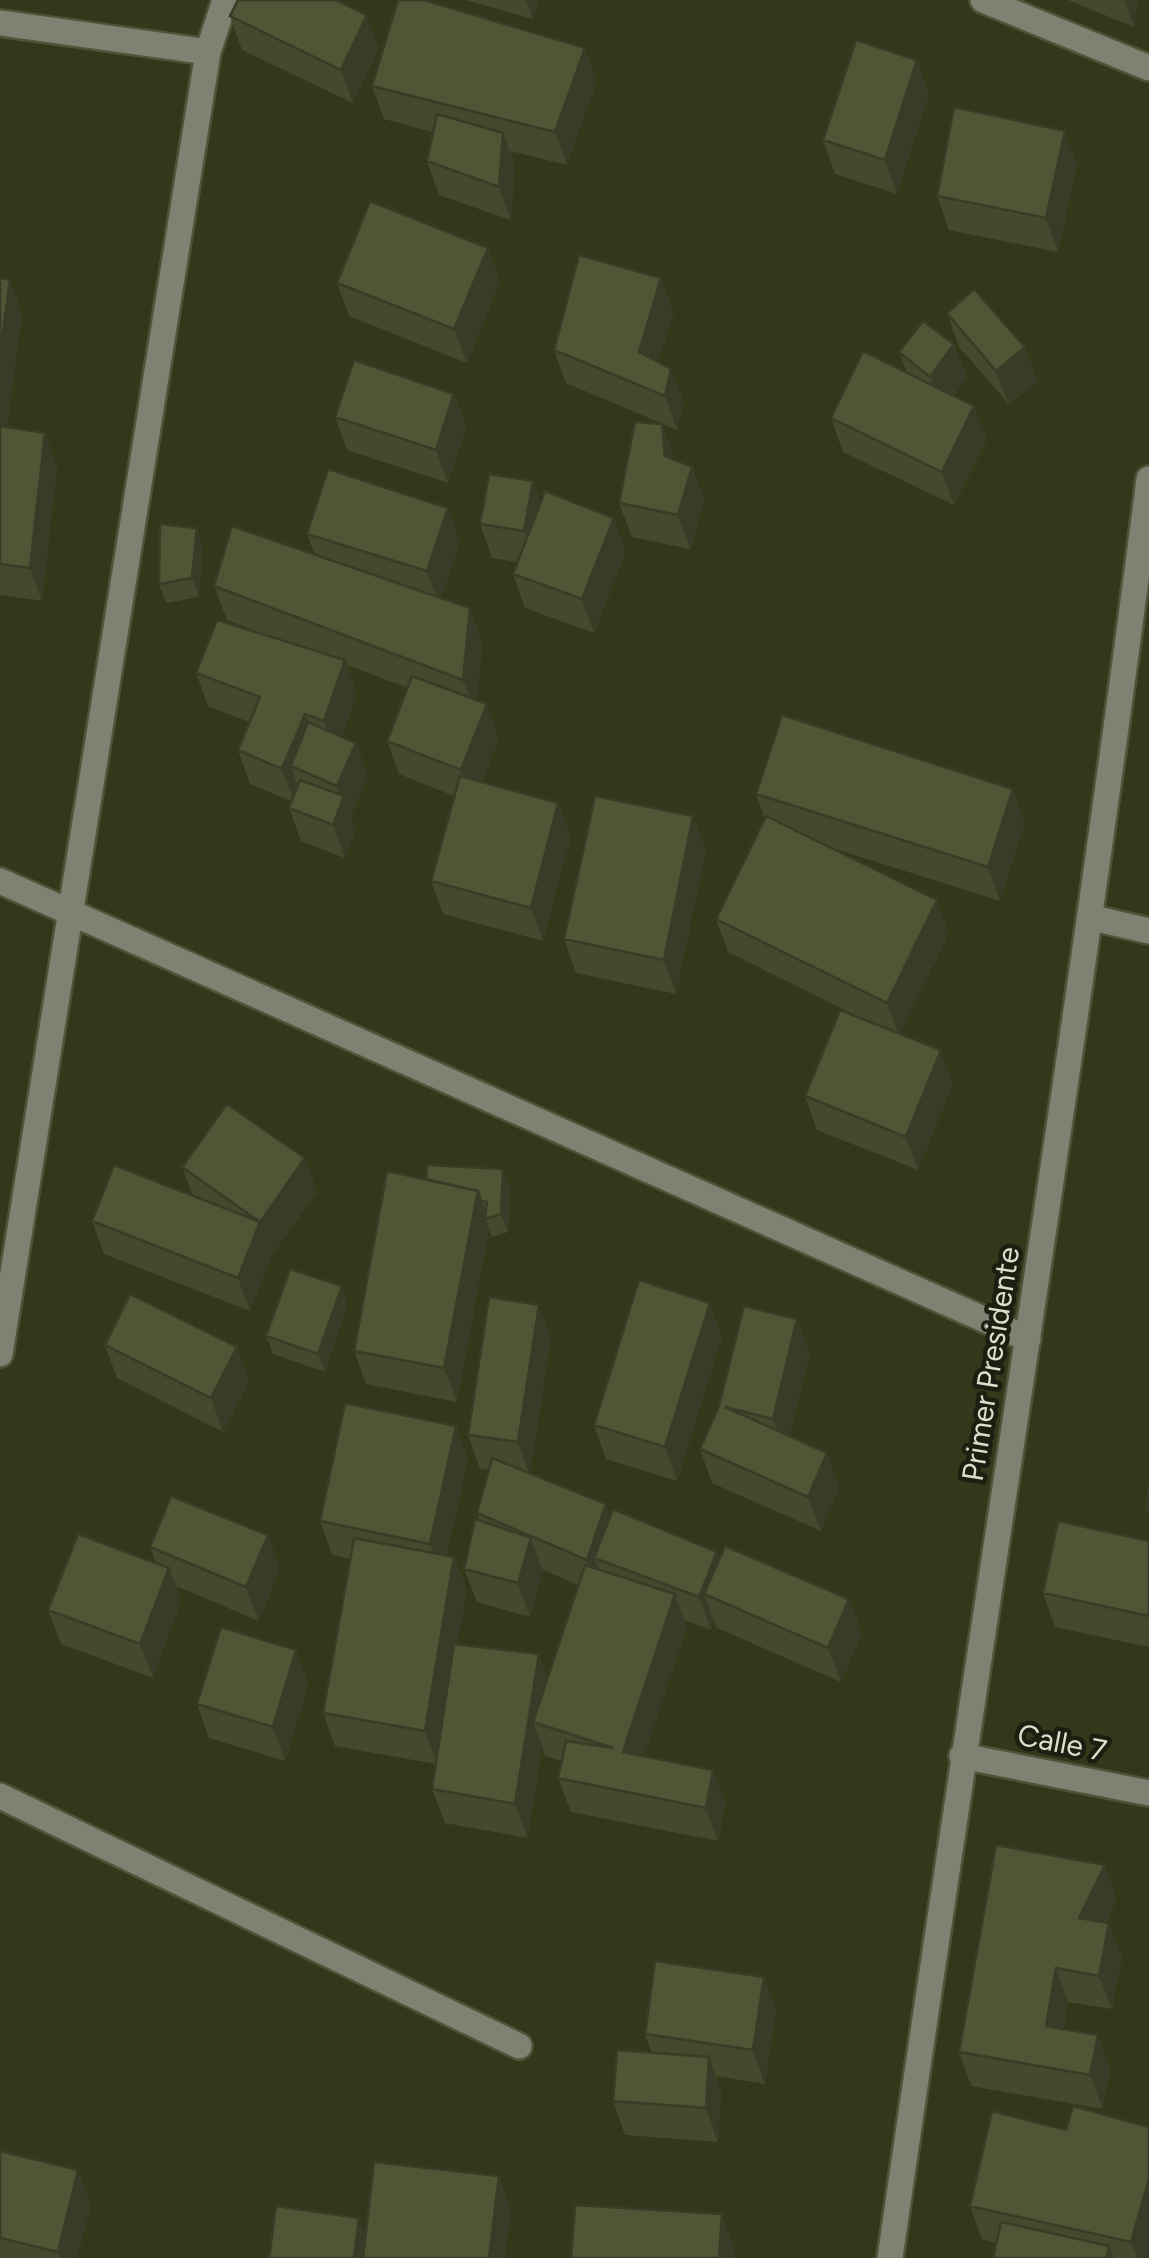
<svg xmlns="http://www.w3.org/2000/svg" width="1149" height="2258" font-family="Figtree,sans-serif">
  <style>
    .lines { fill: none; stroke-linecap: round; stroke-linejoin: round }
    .minor-casing { stroke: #4f5337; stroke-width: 30 }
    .minor { stroke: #7f8273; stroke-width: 25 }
    .wall { fill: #46492e }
    .shaded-wall { fill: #393c26 }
    .building { fill: #515536; stroke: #393c26; stroke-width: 2.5 }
    .labels { text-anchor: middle; stroke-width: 9; stroke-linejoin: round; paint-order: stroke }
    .street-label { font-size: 30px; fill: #dbdfcd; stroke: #1c1e11 }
  </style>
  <rect width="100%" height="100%" fill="#34381a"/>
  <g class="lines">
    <defs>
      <path id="minor" d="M983,0L1149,68
        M0,23L208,52
        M0,881L1028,1339
        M1093,918L1149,931
        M0,1354L208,52L225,0
        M962,1756L1149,1793
        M0,1796L519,2046
        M890,2258C975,1665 1073,1074 1149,479"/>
    </defs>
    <use href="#minor" class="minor-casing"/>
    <use href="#minor" class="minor"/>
  </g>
  <path class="wall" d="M466,0H539L533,19Z
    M1068,0H1138L1134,27Z
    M230,16L379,49L353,103L242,50Z
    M585,48L597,81L567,165L510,151L515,167L511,220L439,195L427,161L433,132L384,119L372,86Z
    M917,60L929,94L897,194L835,174L823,140Z
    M1077,164L1058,252L949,230L937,196Z
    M488,248L500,281L467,363L349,316L337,283Z
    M0,278L10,280L22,314L7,427L57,466L42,601L0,595Z
    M674,312L658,362L684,403L677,430L566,383L554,350Z
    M947,313L1025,347L1038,381L1009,404L959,347Z
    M954,344L967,377L953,396L974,406L987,439L954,505L843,452L831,418L907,373L899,352Z
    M454,394L467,427L448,483L347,450L335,417Z
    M675,458V460L692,467L705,500L690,549L632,537L619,503Z
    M541,503L626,552L594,633L525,608L513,574L518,562L492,558L480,524Z
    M448,508L460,542L441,598L470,608L482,642L477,701L499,738L482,782L558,803L571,836L543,941L443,914L431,881L454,796L399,774L387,741L408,688L347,665L357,694L342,737L356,743L368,777L351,816L356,829L345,858L301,841L289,808L291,801L250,784L238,750L249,722L208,706L196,673L283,641L227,620L214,586L315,555L307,534Z
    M203,547L199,597L166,603L159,584Z
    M756,794L1025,823L1000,901L829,847L937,900L949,934L900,1034L953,1084L918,1170L817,1130L805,1096L867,1021L728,952L716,919L765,819Z
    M706,850L676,994L576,973L564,939Z
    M305,1158L317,1192L272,1255L250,1311L104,1254L92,1221L193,1196L182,1167Z
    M503,1169L510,1187L508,1232L492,1237L489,1229L457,1402L366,1384L354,1351L426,1179Z
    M342,1286L348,1304L325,1372L273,1354L266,1336Z
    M710,1303L722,1337L677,1481L606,1459L594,1425Z
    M551,1338L530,1473L610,1516L717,1552L719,1560L849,1599L862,1633L841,1682L717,1628L714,1622L711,1630L684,1620L687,1628L644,1756L726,1803L718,1841L571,1812L558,1778L562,1761L545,1756L542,1746L528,1838L445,1823L432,1789L436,1764L335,1746L323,1713L350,1559L332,1555L320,1521L456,1426L468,1460L447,1555L454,1557L467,1590L457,1645L547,1679L578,1585L542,1569L543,1572L530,1617L477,1602L464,1569L479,1520L477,1513L489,1470L480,1469L468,1435Z
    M105,1345L237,1347L249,1381L223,1432L117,1378Z
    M810,1353L789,1436L840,1487L821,1531L712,1483L700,1449L719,1406Z
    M268,1535L280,1568L259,1621L176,1586L181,1601L153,1678L61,1644L48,1610L156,1563L150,1547Z
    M1149,1541V1647L1055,1627L1043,1593Z
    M309,1684L285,1761L209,1738L197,1704Z
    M1117,1898L1106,1923L1122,1957L1112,2009L1068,2002L1064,2029L1098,2035L1110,2069L1103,2109L971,2086L959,2052Z
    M764,1977L776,2010L765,2084L716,2076L721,2091L718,2142L625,2135L613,2101L652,2053L645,2034Z
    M992,2111L1149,2258H993L996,2243L982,2239L970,2206Z
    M0,2151L91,2204L77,2258H0Z"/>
  <path class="shaded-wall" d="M526,0H539L533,19Z
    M1124,0H1138L1134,27Z
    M367,15L379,49L353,103L341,70Z
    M585,48L597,81L567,165L555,132Z
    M917,60L929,94L897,194L885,160Z
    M1065,131L1077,164L1058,252L1046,218Z
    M503,133L515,167L511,220L499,187Z
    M488,248L500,281L467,363L454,329Z
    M661,278L674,312L651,386L639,352Z
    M10,280L22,314L3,458L0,449V355Z
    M954,344L967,377L942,410L930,377Z
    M1025,347L1038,381L1009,404L996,371Z
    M671,369L684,403L677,430L665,396Z
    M454,394L467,427L448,483L436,450Z
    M974,406L987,439L954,505L942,472Z
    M662,424L675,458L677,489L665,456Z
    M45,433L57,466L42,601L30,568Z
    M692,467L705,500L690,549L678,515Z
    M533,481L545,515L536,565L524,531Z
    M448,508L460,542L439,605L427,571Z
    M614,518L626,552L594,633L582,599Z
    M197,528L203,547L199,597L192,578Z
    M470,608L482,642L476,714L463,680Z
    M345,660L357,694L336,755L324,721Z
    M487,704L499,738L473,804L461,770Z
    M305,714L317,748L291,766L299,790L294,802L282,769Z
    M356,743L368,777L351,816L356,829L345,858L333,825L342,800L337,786Z
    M1013,789L1025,823L1000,901L988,867Z
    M558,803L571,836L543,941L531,908Z
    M693,816L706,850L676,994L664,960Z
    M937,900L949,934L899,1036L887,1003Z
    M941,1050L953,1084L918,1170L906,1137Z
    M305,1158L317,1192L272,1255L250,1311L238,1278L260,1222Z
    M503,1169L510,1187L508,1232L501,1214Z
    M478,1191L488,1218L485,1219L489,1229L457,1402L444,1368Z
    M342,1286L348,1304L325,1372L318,1354Z
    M710,1303L722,1337L677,1481L665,1447Z
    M539,1305L551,1338L530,1476L518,1442Z
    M797,1319L810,1353L785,1453L773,1419Z
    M237,1347L249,1381L223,1432L211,1398Z
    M456,1426L468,1460L442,1578L430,1544Z
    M827,1453L840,1487L821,1531L808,1497Z
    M606,1504L618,1538L594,1558L603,1583L599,1594L587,1560Z
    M268,1535L280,1568L259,1621L246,1587Z
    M531,1538L543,1572L530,1617L518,1583Z
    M717,1552L729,1585L704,1594L714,1622L711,1630L699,1597Z
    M454,1557L467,1590L437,1764L425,1731Z
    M169,1568L181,1601L153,1678L140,1644Z
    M675,1594L687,1628L635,1785L623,1752Z
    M849,1599L862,1633L841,1682L828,1648Z
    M296,1650L309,1684L285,1761L273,1727Z
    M539,1654L551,1688L533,1722L542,1746L528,1838L515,1804Z
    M713,1770L726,1803L718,1841L706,1808Z
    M1105,1865L1117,1898L1092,1952L1079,1918Z
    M1109,1923L1122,1957L1112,2009L1099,1976Z
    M1056,1968L1068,2002L1058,2059L1046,2026Z
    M764,1977L776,2010L765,2084L753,2050Z
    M1098,2035L1110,2069L1103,2109L1090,2075Z
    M709,2057L721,2091L718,2142L706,2108Z
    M78,2170L91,2204L77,2258H61L58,2252Z
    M499,2176L511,2210L505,2258H489Z
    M1149,2179V2258H1137L1131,2242Z
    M722,2214L734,2248V2258H719Z
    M359,2218L372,2252L371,2258H354Z
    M1109,2246L1114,2258H1107Z"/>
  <path class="building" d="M238,0H336L367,15L341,70L230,16Z
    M398,0H424L585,48L555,132L372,86Z
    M856,40L917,60L885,160L823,140Z
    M954,107L1065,131L1046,218L937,196Z
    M437,114L503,133L499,187L427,161Z
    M370,201L488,248L454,329L337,283Z
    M579,255L661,278L639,352L671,369L665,396L554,350Z
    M0,278L10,280L0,355Z
    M974,289L1025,347L996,371L947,313Z
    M923,321L954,344L930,377L899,352Z
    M863,351L974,406L942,472L831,418Z
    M354,360L454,394L436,450L335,417Z
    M635,422L662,424L665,456L692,467L678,515L619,503Z
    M0,426L45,433L30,568L0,564Z
    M328,469L448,508L427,571L307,534Z
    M489,474L533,481L524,531L480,524Z
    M545,491L614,518L582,599L513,574Z
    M160,524L197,528L192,578L159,584Z
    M232,526L470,608L463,680L214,586Z
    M217,620L345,660L324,721L305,714L282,769L238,750L260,697L196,673Z
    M412,676L487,704L461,770L387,741Z
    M782,715L1013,789L988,867L756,794Z
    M308,722L356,743L337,786L291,766Z
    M460,776L558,803L531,908L431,881Z
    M300,780L344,796L333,825L289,808Z
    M595,796L693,816L664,960L564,939Z
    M766,816L937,900L887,1003L716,919Z
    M840,1010L941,1050L906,1137L805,1096Z
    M227,1104L305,1158L260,1222L182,1167Z
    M114,1165L260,1222L238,1278L92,1221Z
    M427,1165L503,1169L501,1214L485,1219L487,1202L481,1201L478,1191L426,1179Z
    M387,1171L478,1191L444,1368L354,1351Z
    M290,1269L342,1286L318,1354L266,1336Z
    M639,1280L710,1303L665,1447L594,1425Z
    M130,1294L237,1347L211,1398L105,1345Z
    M489,1297L539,1305L518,1442L468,1435Z
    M744,1306L797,1319L773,1419L725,1407L827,1453L808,1497L700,1449L719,1406Z
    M345,1403L456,1426L430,1544L320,1521Z
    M492,1458L606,1504L587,1560L477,1513Z
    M1149,1487V1511L1146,1510Z
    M171,1496L268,1535L246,1587L150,1547Z
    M613,1509L717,1552L699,1597L594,1558Z
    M475,1519L531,1538L518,1583L464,1569Z
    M1058,1521L1149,1541V1616L1043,1593Z
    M78,1534L169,1568L140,1644L48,1610Z
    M354,1538L454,1557L425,1731L323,1713Z
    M725,1546L849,1599L828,1648L704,1594Z
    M585,1565L675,1594L623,1752L713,1770L706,1808L558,1778L566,1741L613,1748L533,1722Z
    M221,1627L296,1650L273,1727L197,1704Z
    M454,1644L539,1654L515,1804L432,1789Z
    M996,1845L1105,1865L1079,1918L1109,1923L1099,1976L1056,1968L1046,2026L1098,2035L1090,2075L959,2052Z
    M655,1961L764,1977L753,2050L645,2034Z
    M617,2050L709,2057L706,2108L613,2101Z
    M1073,2106L1149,2127V2179L1131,2242L970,2206L992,2111L1066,2130Z
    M0,2151L78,2170L58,2252L0,2238Z
    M374,2162L499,2176L489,2258H363Z
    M575,2205L722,2214L719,2258H571Z
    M276,2206L359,2218L354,2258H269Z
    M1001,2222L1109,2246L1107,2258H993Z"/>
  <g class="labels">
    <g class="street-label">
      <text transform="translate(991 1364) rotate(-81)" y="10">Primer Presidente</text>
      <text transform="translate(1062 1743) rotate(11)" y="10">Calle 7</text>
    </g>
  </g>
</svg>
